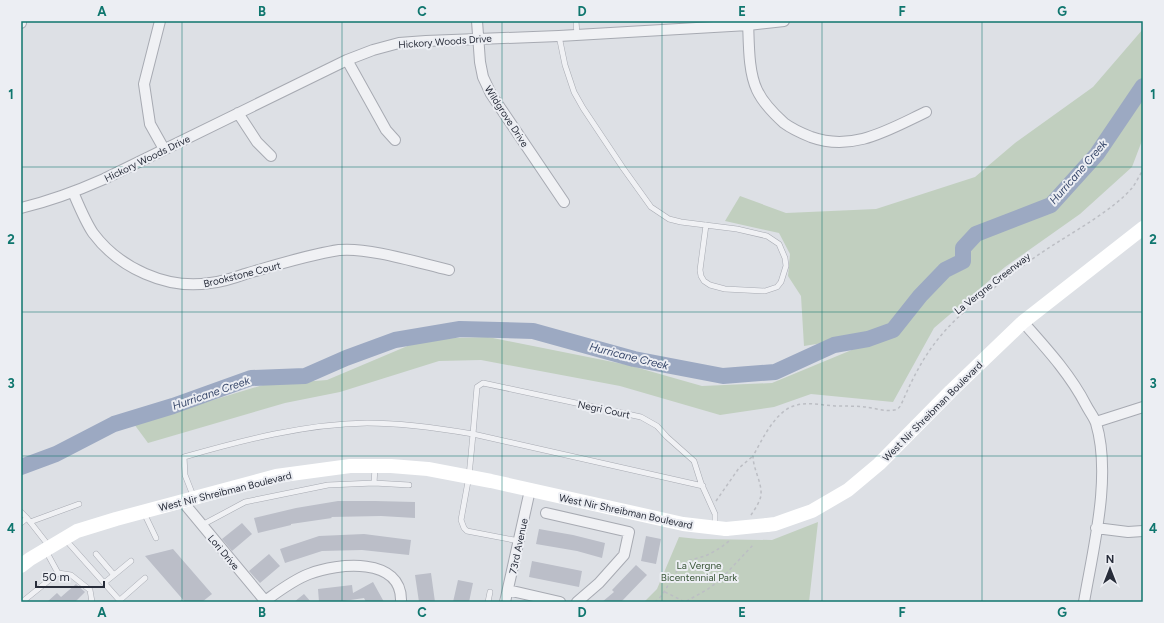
<svg xmlns="http://www.w3.org/2000/svg" width="1164" height="623" font-family="Figtree,sans-serif">
  <style>
    .green { fill: #c1cfbf }
    .lines { fill: none; stroke-linecap: round; stroke-linejoin: round }
    .river { stroke: #9ca9c2; stroke-width: 16 }
    .building { fill: #bbbec8 }
    .lane-casing { stroke: #a7aab2; stroke-width: 6 }
    .street-casing { stroke: #a7aab2; stroke-width: 12 }
    .path { stroke: #bcbec4; stroke-width: 1.5; stroke-dasharray: 3 3; stroke-linecap: butt }
    .lane { stroke: #f0f1f4; stroke-width: 5 }
    .street { stroke: #f0f1f4; stroke-width: 10 }
    .secondary { stroke: #fff; stroke-width: 14 }
    .secondary-bridge { stroke: #fff; stroke-width: 14 }
    .grid { fill: none; stroke: #0f766e; stroke-width: 1; stroke-opacity: 0.55 }
    .labels { text-anchor: middle; stroke-width: 4; stroke-linejoin: round; paint-order: stroke }
    .street-label { font-size: 10px; fill: #282d3a; stroke: #eceef3 }
    .park-label { font-size: 10px; fill: #395537; stroke: #eceef3 }
    .water-label { font-size: 11px; font-style: italic; fill: #37476a; stroke: #eceef3 }
    .neatline { fill: none; stroke: #0f766e; stroke-width: 1.5 }
    .grid-label { font-size: 13px; text-anchor: middle; font-weight: bold; fill: #0f766e }
  </style>
  <rect width="100%" height="100%" fill="#dde0e5"/>
  <path class="green" d="M1143,29V138L1132,167L1080,214L1005,267L934,328L893,402L811,394L774,407L720,415L620,386L481,360L439,361L340,392L285,403L148,443L134,424L263,385L327,380L424,339L488,337L628,365L702,386L772,383L854,349L847,339L804,346L801,296L788,276L790,254L779,233L725,221L740,196L786,213L876,209L975,177L1015,143L1093,87Z
    M818,522L809,602H644L657,589L679,537L698,539L772,540Z"/>
  <g class="lines">
    <path class="river" d="M21,467L56,454L114,424L173,406L251,378L305,376L346,358L395,340L460,329L533,331L634,359L723,376L775,372L834,345L868,339L893,330L920,296L945,270L963,261V248L976,234L1051,205L1097,154L1143,86"/>
  </g>
  <path class="building" d="M338,501H375L415,502V518L381,516L331,517L332,518L291,524V525L258,533L254,518L296,508Z
    M242,523L252,534L232,551L222,539Z
    M539,529L573,535L605,543L602,558L577,551L536,544Z
    M364,534L411,540L409,555L362,550L322,551L285,563L280,549L319,536Z
    M646,536L661,539L656,564L641,561Z
    M173,549L212,594L202,602H185L145,556Z
    M269,554L280,566L260,583L249,571Z
    M532,561L582,571L579,587L529,577Z
    M636,565L647,575L621,602H602L614,592L612,590Z
    M431,573L435,602H419L415,575Z
    M458,580L473,583L469,602H453Z
    M373,582L384,602H366L364,598L337,602H319L318,589L352,585L353,593Z
    M76,584L85,592L75,602H47L57,593L61,597Z
    M304,594L311,602H294Z"/>
  <g class="lines">
    <defs>
      <path id="lane" d="M576,21L577,35
        M559,36L565,65L574,92L583,108L623,168L651,207L669,219L681,222L737,229L767,236L779,244L785,258L786,266L781,282L777,287L765,291L725,289L710,285L704,281L701,276L700,270L706,225
        M374,483L409,485
        M703,486L473,434L477,387L483,383L641,417L657,426L667,437L694,461L701,483L715,514V527
        M194,498L185,475L184,457C243,440 305,424 367,423C402,423 438,428 473,434L469,476L461,520L464,528L467,531L519,541
        M21,512L27,518
        M144,513L156,538
        M30,522L79,504
        M21,523L27,518L49,546
        M202,525L245,502L328,485L374,483L375,468
        M65,539L121,602
        M96,554L114,575L104,583
        M58,573L71,575L90,590L92,602
        M114,575L131,561
        M120,600L145,578
        M22,602L58,573L46,551
        M488,602L490,592"/>
      <path id="street" d="M160,21L144,84L150,124L164,149
        M477,21L480,62L483,77L491,94L564,202
        M748,21C749,42 748,71 757,90C763,103 774,114 784,123C792,129 801,133 811,137C853,152 888,130 926,112
        M21,23V21
        M347,60L386,130L395,140
        M238,113L257,142L271,156
        M73,192C79,206 85,221 93,233C119,268 167,290 210,283C222,282 234,278 245,274C276,265 307,255 339,250C369,247 419,263 449,270
        M21,208C50,201 77,191 104,179L347,60L373,50L399,43L426,41L559,36L748,25L784,21
        M1023,322C1046,348 1070,374 1086,405C1089,411 1094,417 1096,423C1112,476 1093,549 1084,602
        M1096,422L1143,407
        M183,502L266,602
        M546,513L629,532L624,555L599,583L577,602
        M1096,528L1128,532L1143,531
        M508,590L560,602
        M265,601C279,591 293,580 309,574C337,563 403,556 401,602
        M505,602L530,490"/>
    </defs>
    <use href="#lane" class="lane-casing"/>
    <use href="#street" class="street-casing"/>
    <path class="path" d="M716,501L739,468L753,456
      M751,515C755,509 760,502 761,495C762,482 753,469 753,456C762,440 771,420 787,409C802,400 819,405 835,406C846,406 856,406 866,407C874,408 886,412 894,410C897,410 899,408 901,405C912,379 925,353 944,332C957,317 973,304 989,292C1011,274 1034,257 1058,242C1080,228 1115,208 1132,188C1136,183 1139,176 1143,170
      M665,592L685,602L708,589L719,581L753,545
      M655,602C668,592 673,570 685,563C691,559 699,558 705,556C714,552 722,547 729,541"/>
    <use href="#lane" class="lane"/>
    <use href="#street" class="street"/>
    <path class="secondary" d="M767,525L775,524L812,511L848,490L879,464L951,391L1023,322L1143,228
      M21,566L30,559L77,531L116,519L276,476L350,466H391L428,469L491,481L683,524L726,529"/>
    <path class="secondary-bridge" d="M726,529L767,525"/>
  </g>
  <path class="grid" d="M182,21V602M342,21V602M502,21V602M662,21V602M822,21V602M982,21V602M21,167H1143M21,312H1143M21,456H1143"/>
  <g class="labels">
    <g class="street-label">
      <text transform="translate(445 41) rotate(-4)" y="4">Hickory Woods Drive</text>
      <text transform="translate(507 116) rotate(57)" y="4">Wildgrove Drive</text>
      <text transform="translate(147 158) rotate(-26)" y="4">Hickory Woods Drive</text>
      <text transform="translate(242 274) rotate(-14)" y="4">Brookstone Court</text>
      <text transform="translate(992 283) rotate(-38)" y="4">La Vergne Greenway</text>
      <text transform="translate(604 409) rotate(12)" y="4">Negri Court</text>
      <text transform="translate(932 411) rotate(-45)" y="4">West Nir Shreibman Boulevard</text>
      <text transform="translate(225 491) rotate(-14)" y="4">West Nir Shreibman Boulevard</text>
      <text transform="translate(626 511) rotate(12)" y="4">West Nir Shreibman Boulevard</text>
      <text transform="translate(518 546) rotate(-78)" y="4">73rd Avenue</text>
      <text transform="translate(224 552) rotate(50)" y="4">Lori Drive</text>
    </g>
    <g class="park-label">
      <text x="699" y="569">La Vergne<tspan x="699" dy="12">Bicentennial Park</tspan></text>
    </g>
    <g class="water-label">
      <text transform="translate(1078 172) rotate(-49)" y="4">Hurricane Creek</text>
      <text transform="translate(629 356) rotate(14)" y="4">Hurricane Creek</text>
      <text transform="translate(211 393) rotate(-19)" y="4">Hurricane Creek</text>
    </g>
  </g>
  <rect width="1164" height="623" fill="none" stroke="#eceef3" stroke-width="44"/>
  <g transform="translate(1110 569)" stroke="#eceef3" stroke-width="3" paint-order="stroke">
  <path d="M0-3L7 15L0 10L-7 15Z" fill="#282d3a"/>
  <text y="-6" font-size="11" font-weight="bold" text-anchor="middle" fill="#282d3a">N</text>
  </g>
  <path d="M36 581v6h68v-6" fill="none" stroke="#282d3a" stroke-width="2"/>
  <text x="42" y="581" font-size="12" fill="#282d3a" stroke="#eceef3" stroke-width="3" paint-order="stroke">50 m</text>
  <rect x="22" y="22" width="1120" height="579" class="neatline"/>
  <g class="grid-label">
    <text x="102" y="16">A</text>
    <text x="262" y="16">B</text>
    <text x="422" y="16">C</text>
    <text x="582" y="16">D</text>
    <text x="742" y="16">E</text>
    <text x="902" y="16">F</text>
    <text x="1062" y="16">G</text>
    <text x="11" y="99">1</text>
    <text x="1153" y="99">1</text>
    <text x="11" y="244">2</text>
    <text x="1153" y="244">2</text>
    <text x="11" y="388">3</text>
    <text x="1153" y="388">3</text>
    <text x="11" y="533">4</text>
    <text x="1153" y="533">4</text>
    <text x="102" y="617">A</text>
    <text x="262" y="617">B</text>
    <text x="422" y="617">C</text>
    <text x="582" y="617">D</text>
    <text x="742" y="617">E</text>
    <text x="902" y="617">F</text>
    <text x="1062" y="617">G</text>
  </g>
</svg>
